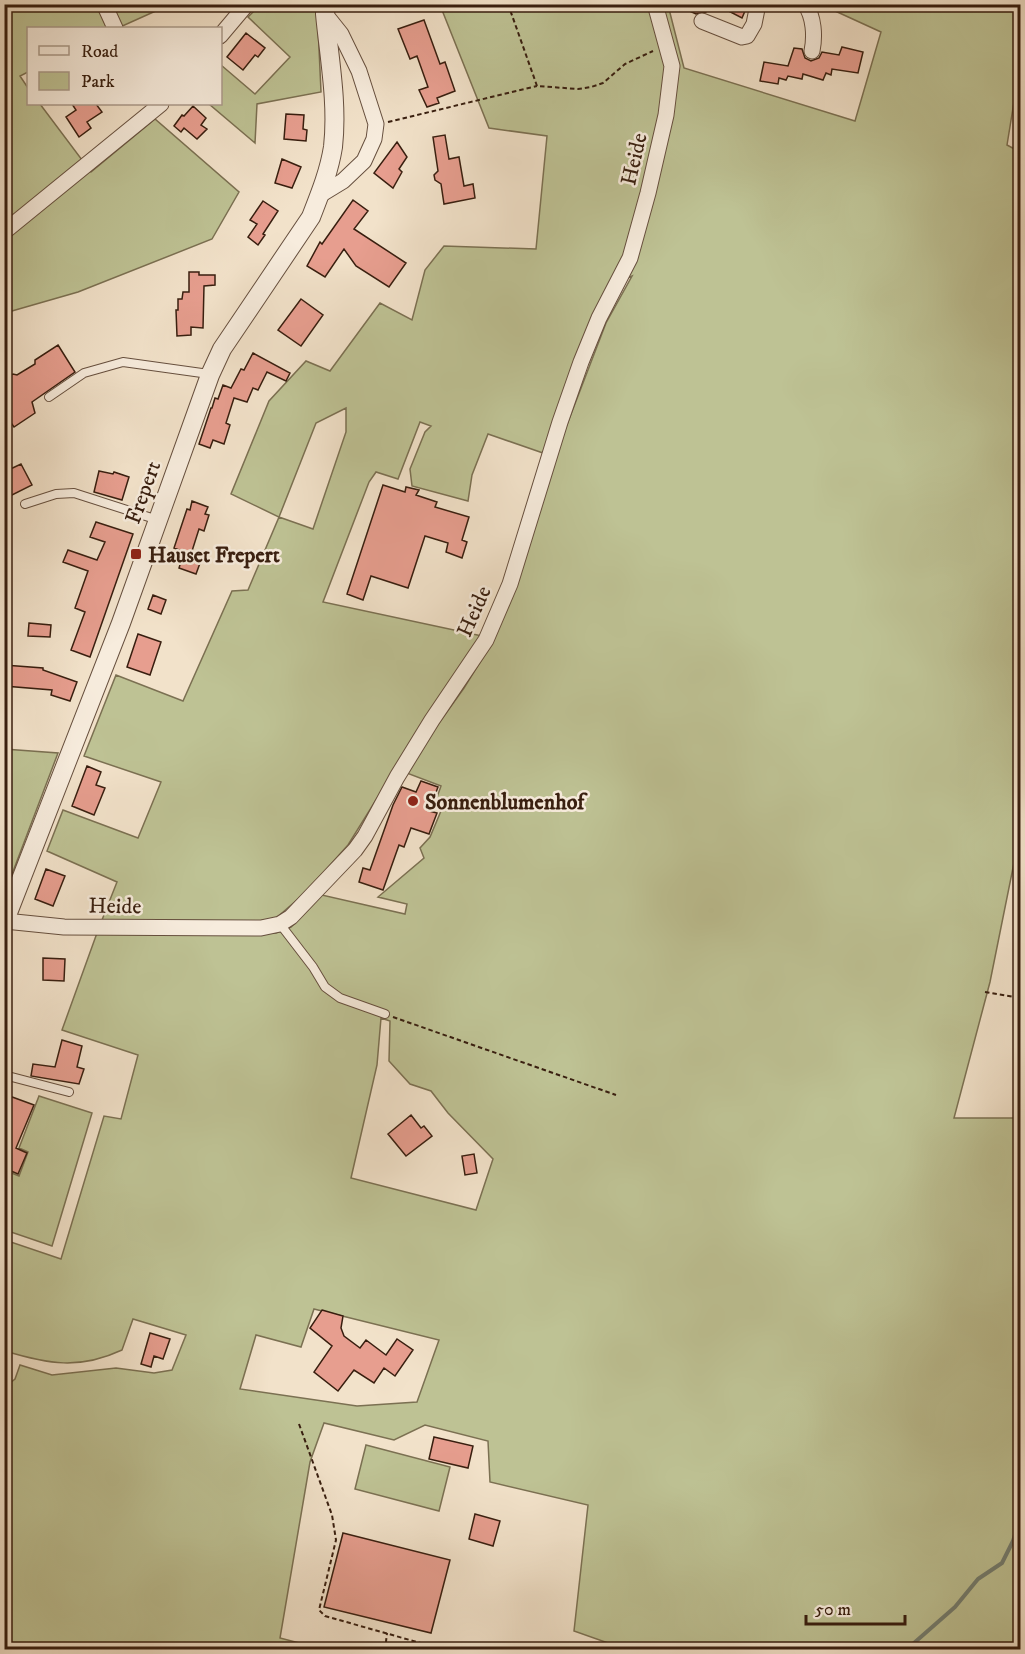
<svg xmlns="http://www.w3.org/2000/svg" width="1025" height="1654" font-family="'IM FELL DW Pica',serif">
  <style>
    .green { fill: #bec294; stroke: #7b7052; stroke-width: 1.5; fill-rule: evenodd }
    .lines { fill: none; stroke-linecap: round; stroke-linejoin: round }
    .stream { stroke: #747e71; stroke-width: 4 }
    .building { fill: #e79e8f; stroke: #381e0f; stroke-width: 1.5 }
    .service-casing { stroke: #664f3e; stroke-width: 10 }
    .minor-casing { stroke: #664f3e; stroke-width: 17 }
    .tertiary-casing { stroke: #664f3e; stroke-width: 20 }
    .path { stroke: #381e0f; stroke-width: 2; stroke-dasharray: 4.5 3; stroke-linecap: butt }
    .service { stroke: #f7ecdd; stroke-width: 8 }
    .minor { stroke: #f7ecdd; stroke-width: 15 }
    .tertiary { stroke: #f7ecdd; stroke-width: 18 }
    .poi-dot { fill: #8f2418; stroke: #f7ecdd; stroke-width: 2 }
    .labels { text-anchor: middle; stroke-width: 5; stroke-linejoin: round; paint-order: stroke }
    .street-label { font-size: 22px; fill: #381e0f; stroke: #f7ecdd }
    .poi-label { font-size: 22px; font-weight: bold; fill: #381e0f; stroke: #f7ecdd; text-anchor: start }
  </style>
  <rect width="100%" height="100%" fill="#f2e2ca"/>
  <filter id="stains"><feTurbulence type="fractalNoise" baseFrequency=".00333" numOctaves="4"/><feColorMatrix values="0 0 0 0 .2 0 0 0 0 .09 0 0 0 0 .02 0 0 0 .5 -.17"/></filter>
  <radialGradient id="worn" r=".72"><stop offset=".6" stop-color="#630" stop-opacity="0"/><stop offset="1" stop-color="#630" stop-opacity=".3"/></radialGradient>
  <path class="green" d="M5,5H169L118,28H28V72L20,76L28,88V104H40L91,172L155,119L239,192L212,239L78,292L5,313Z
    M260,5H317L321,92L257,104L255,143L209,104H220L221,65L255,94L290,57L248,17Z
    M440,5H668L684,68L855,121L881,32L822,5H1020V71H1019L1007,145L1020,152V833L990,982L954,1118H1020V1649H625L574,1631L588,1505L490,1482L488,1441L425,1425L394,1440L324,1423L310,1462L280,1638L322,1649L5,1650V1387L15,1379L20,1365L52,1375L116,1368L154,1373L172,1370L186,1335L133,1319L122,1350C79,1370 48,1364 5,1351V1240L61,1259L104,1116L121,1119L138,1055L62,1030L97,933H276L291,927L322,895L405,914L407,904L378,897L424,858L420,848L430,837L441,811L448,805L436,800L441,786L404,772L464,688L487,651L558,448L606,323L632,276L609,286L543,453L488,434L472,475L468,501L412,486L410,469L425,432L431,426L420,422L398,479L376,472L369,482L323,602L482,636L427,718L348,845L305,893L275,919L258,921L102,920L117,882L47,851L63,810L138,838L161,782L84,756L116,675L183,701L232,591L248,590L279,517L231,494L269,401L306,361L330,371L380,303L412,320L425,270L444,246L536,249L547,136L489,128ZM346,408V432L313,529L279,517L316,423ZM381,1018L390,1021L389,1061L410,1084L431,1091L448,1113L493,1159L476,1210L351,1178L377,1065ZM314,1309L439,1340L417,1402L357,1406L240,1389L256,1335L301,1347Z
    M4,749L58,753L6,890H4Z
    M39,1096L92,1113L52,1246L5,1230V1185L9,1172L19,1176L28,1152L19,1148Z
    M366,1445L450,1467L439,1511L355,1489Z"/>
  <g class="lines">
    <path class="stream" d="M906,1650L955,1607L978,1579L1002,1563L1013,1541L1020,1519"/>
  </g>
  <path class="building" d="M674,4H709L706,12L696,14Z
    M715,4H748L742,18Z
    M424,20L440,64L445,62L455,91L437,98L439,103L427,107L419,90L428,87L417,56L410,59L398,29Z
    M246,33L265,48L258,57L255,55L243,70L227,57Z
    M842,47L863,52L858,73L832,69L831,75L826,73L823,80L803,74L802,79L788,76L786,80L779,78L778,84L760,81L764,62L788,66L794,48L802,49L805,58L811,61L819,58L822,52L839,55Z
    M72,104H96L102,112L87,122L91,128L79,137L66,117L76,110Z
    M193,106L206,118L201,125L207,129L197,139L184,128L181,132L174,126L182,115L184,116Z
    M286,114L304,115L303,129L307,130L306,141L284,139Z
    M445,135L449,159L459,157L464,186L473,184L475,198L444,204L441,184L435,180L434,175L438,171L433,137Z
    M397,142L407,157L399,169L402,172L393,188L374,173Z
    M282,159L301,167L292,188L275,183Z
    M353,200L368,211L354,229L406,263L389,287L356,266L344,249L325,277L307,266L320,242L322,244Z
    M263,201L278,211L263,234L265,235L258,245L248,237L257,224L250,220Z
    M189,272H199V275H215V285L204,286L203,328L191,327V335L177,336L176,310H178V299H182L183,292H189Z
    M301,299L323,315L301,346L278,330Z
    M58,345L75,372L32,402L35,413L14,427L4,413V409L10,402L4,394V380L13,374L17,375L35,364V360Z
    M253,353L290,373L286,381L267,372L258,390L253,388L247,402L234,398L226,423L230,425L224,444L213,440L210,448L199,444L211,408H212L215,398L218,399L223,385L231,388L241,369L244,370Z
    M21,464L32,485L4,499V472Z
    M99,471L113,474L114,472L129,477L122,500L94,492Z
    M383,485L405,492L406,487L419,490L416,495L437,502L435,507L469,517L462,540L467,542L462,558L446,552L448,543L425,536L408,588L371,576L363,600L347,594Z
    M192,501L208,507L205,514L209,515L204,531L199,529L192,551L203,555L196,574L179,568L184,552L174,548L187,509L190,510Z
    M96,522L133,534L90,657L71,650L85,612L75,608L88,571L63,562L68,550L97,560L105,542L90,537Z
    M153,595L166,600L161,614L148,609Z
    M29,623L51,625L50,637L28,636Z
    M138,634L161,642L150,675L127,667Z
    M4,665L43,668V670L77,682L70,701L51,695L52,690L4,686Z
    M87,766L101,772L96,785L105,788L94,815L72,806Z
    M421,781L438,787L429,811L437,813L429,834L411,828L404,847L399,845L383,890L359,882L363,868L370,870L393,805L402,787L416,792Z
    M46,869L65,876L53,906L35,899Z
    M43,958L65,959L64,981L43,980Z
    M62,1040L82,1046L77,1067L84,1069L79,1084L31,1076L33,1064L55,1067Z
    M4,1094L34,1105L16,1148L27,1153L18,1174L4,1168Z
    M411,1115L421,1128L424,1126L432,1136L406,1156L388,1134Z
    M474,1154L477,1173L465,1175L462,1156Z
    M322,1310L343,1316L341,1328L344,1336L360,1348L366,1340L386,1355L397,1339L413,1350L395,1376L384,1368L374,1383L354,1370L338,1391L314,1372L332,1346L310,1328Z
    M150,1333L170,1339L163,1359L154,1356L151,1367L141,1364Z
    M434,1437L473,1446L468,1468L429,1459Z
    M475,1514L500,1521L493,1546L469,1539Z
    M343,1533L450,1560L431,1633L324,1607Z"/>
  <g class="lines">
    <defs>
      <path id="service" d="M49,397L84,373L123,362L209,374
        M25,504L56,494L74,493L158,520
        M280,924L313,967L325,987L340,998L385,1014
        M4,1075L69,1092"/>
      <path id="minor" d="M104,4L115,28
        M805,4C814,17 815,36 812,51
        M702,21L742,37L747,36L754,24L758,4
        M220,36L247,4
        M320,195L343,181L364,161L374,139L376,124L359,71L341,34L325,14
        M4,232L161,104
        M5,921L64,927L261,928L280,924L291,917L355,850L365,836L397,777L432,720L486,640L510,584L560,422L581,362L599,318L630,258L648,193L666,115L672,66L655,4"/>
      <path id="tertiary" d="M4,923L121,623L210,375L222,349L311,217C320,194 329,172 333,147C338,103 329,57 325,14L326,4"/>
    </defs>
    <use href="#service" class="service-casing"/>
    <use href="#minor" class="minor-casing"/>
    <use href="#tertiary" class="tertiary-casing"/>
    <path class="path" d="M508,4L537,86L578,89L591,87L603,83L625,64L653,51
      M388,122L537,86
      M985,992L1020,998
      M393,1017L616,1095
      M299,1424L332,1515L336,1540L319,1610L325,1616L424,1644
      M385,1650L387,1633"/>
    <use href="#service" class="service"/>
    <use href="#minor" class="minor"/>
    <use href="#tertiary" class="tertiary"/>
  </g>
  <g class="poi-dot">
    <rect x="130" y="548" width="12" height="12" rx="3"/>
    <circle cx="413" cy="801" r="6"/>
  </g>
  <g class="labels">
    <g class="street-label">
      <text transform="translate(633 159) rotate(-77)" y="8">Heide</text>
      <text transform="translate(142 492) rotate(-70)" y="8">Frepert</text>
      <text transform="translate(473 611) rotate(-66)" y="8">Heide</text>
      <text transform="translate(115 905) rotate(1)" y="8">Heide</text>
    </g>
    <g class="poi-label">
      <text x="148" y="562">Hauset Frepert</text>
      <text x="425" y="809">Sonnenblumenhof</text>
    </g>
  </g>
  <rect width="1025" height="1654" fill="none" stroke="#f2e2ca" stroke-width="24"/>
  <rect x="6" y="6" width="1013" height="1642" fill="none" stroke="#381e0f" stroke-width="3"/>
  <rect x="12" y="12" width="1001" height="1630" fill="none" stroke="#381e0f" stroke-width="1.5"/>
  <rect x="27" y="27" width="195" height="78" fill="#f7ecdd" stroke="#ab9a8b" stroke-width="1.5"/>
  <rect x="39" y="46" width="30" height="9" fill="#f7ecdd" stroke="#ab9a8b" stroke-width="1.5"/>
  <text x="81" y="57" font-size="18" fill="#381e0f">Road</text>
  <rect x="39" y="72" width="30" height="18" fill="#bec294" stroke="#ab9a8b" stroke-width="1.5"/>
  <text x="81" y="87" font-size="18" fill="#381e0f">Park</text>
  <path d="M806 1615v9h99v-9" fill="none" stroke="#381e0f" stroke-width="3"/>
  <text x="815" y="1615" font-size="18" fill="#381e0f" stroke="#f7ecdd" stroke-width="4.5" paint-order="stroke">50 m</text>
  <rect width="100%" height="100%" filter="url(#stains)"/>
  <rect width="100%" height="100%" fill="url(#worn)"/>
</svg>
